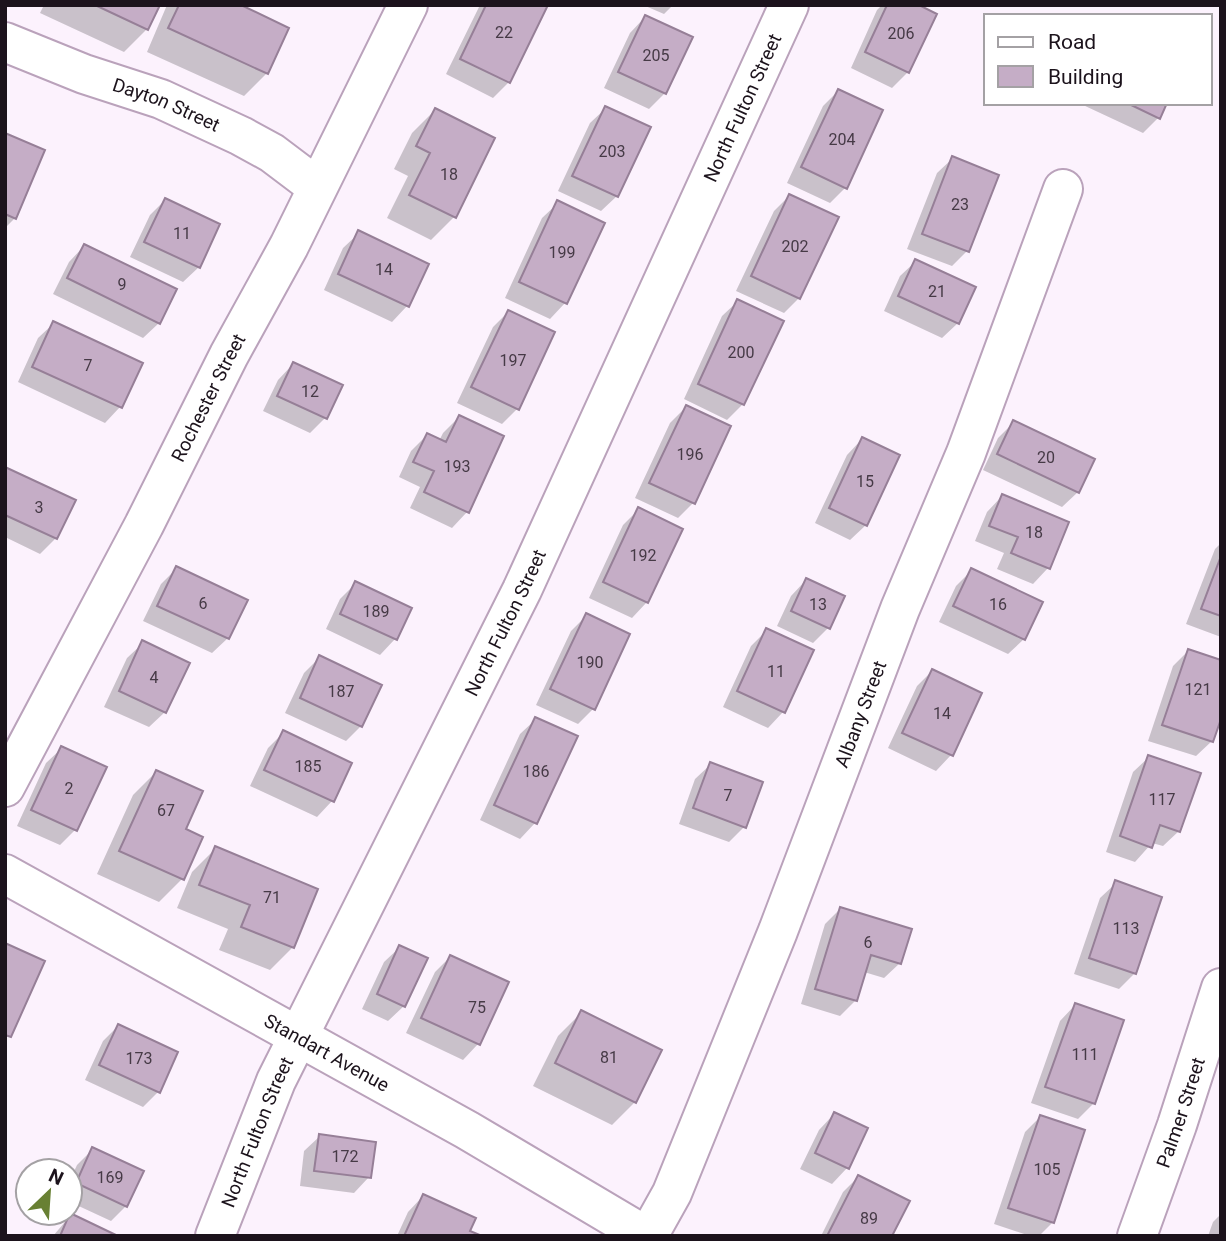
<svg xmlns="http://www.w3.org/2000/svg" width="1226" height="1241" font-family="Roboto,sans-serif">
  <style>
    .shadow { fill: #0003 }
    .building { fill: #c5adc6; stroke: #967f97; stroke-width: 2 }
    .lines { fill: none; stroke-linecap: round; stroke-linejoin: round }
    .minor-casing { stroke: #baa2bb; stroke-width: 42 }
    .minor { stroke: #fff; stroke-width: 38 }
    .labels { text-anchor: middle; stroke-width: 5; stroke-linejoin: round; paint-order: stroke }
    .number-label { font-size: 16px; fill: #463a46 }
    .street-label { font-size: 19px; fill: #1c131c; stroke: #fff }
  </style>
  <rect width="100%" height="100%" fill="#fcf2fd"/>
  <path class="shadow" d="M44,5H158L147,29L124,52L40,13Z
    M167,5H239L267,73L244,96L147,52Z
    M480,5H546L509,82L493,98L446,74Z
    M643,5H673L664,14Z
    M882,5H915L908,72L892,88L851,68L877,10Z
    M645,17L690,38L665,93L649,109L604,88L630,33Z
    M838,91L845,188L830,203L787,183L823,106Z
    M1084,103H1165L1158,118L1143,133L1083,105Z
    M606,108L617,196L601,211L558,191L590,123Z
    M435,110L493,139L454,217L431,240L387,218L408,176L394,169L412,133Z
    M5,135L15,218L5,228Z
    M953,158L967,251L952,266L907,249L937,173Z
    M789,196L799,298L784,313L736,291L774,211Z
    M165,200L199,267L183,282L130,257L150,215Z
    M558,203L603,223L565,303L550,319L505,298L542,218Z
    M359,233L427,264L407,306L392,322L324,290L343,248Z
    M84,246L159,323L143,338L53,294L69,262Z
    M916,261L958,323L942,338L884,311L900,276Z
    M738,301L743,404L727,420L684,399L722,316Z
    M508,312L517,409L502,424L457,403L493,327Z
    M54,323L141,364L120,407L105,423L18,382L38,338Z
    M293,364L325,418L310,433L263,411L278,380Z
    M686,407L693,503L678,518L635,498L670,423Z
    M459,417L502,437L467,512L452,528L410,508L420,487L399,477L411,451L427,435L439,441L443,433Z
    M1013,423L1078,492L1062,507L983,470L998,438Z
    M862,439L866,525L850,540L815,523L847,455Z
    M5,469L56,538L40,554L5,537Z
    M1002,496L1048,568L1033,584L997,569L1004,553L975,541L987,512Z
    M638,510L647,602L632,618L589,598L623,525Z
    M1221,543V637L1186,624L1215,549Z
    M176,569L228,638L212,653L143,621L161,584Z
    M972,570L1024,639L1008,654L939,622L956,586Z
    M806,580L828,628L813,643L777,626L791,596Z
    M356,583L395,639L380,655L326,629L340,599Z
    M586,616L593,709L578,724L536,705L571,631Z
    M767,630L783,712L768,728L723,707L751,646Z
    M143,643L165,712L149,727L104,707L127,658Z
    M1188,651L1212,741L1196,756L1148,741L1173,666Z
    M320,657L361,726L346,741L285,713L304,673Z
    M932,671L980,693L951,755L936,771L888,748L917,686Z
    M536,719L576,737L535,823L520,839L480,820L520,734Z
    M283,733L350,764L332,801L317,817L250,786L268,748Z
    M62,748L75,830L60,845L17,826L46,763Z
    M1149,757L1179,831L1163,846L1152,843L1135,862L1106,852L1133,772Z
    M711,764L744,827L729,842L679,824L695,779Z
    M156,772L183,829L201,838L182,879L159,902L97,874L133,795Z
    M215,849L293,947L270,970L219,950L228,929L177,908L192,872Z
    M1116,883L1135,973L1119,989L1074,974L1100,898Z
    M840,909L900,963L884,978L864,972L856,1000L840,1016L801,1004L825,924Z
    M400,947L404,1006L388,1021L362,1009L384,962Z
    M450,957L506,983L478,1044L463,1060L406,1033L435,972Z
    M1075,1005L1094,1103L1078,1119L1031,1103L1060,1021Z
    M581,1013L635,1102L612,1125L533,1086L558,1036Z
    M118,1026L158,1092L143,1107L85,1080L103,1041Z
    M834,1114L847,1168L832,1184L800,1169L819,1130Z
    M1040,1117L1083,1131L1052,1223L1039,1236H1030L994,1224L1025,1132Z
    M320,1136L369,1177L354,1193L300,1186L304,1151Z
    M93,1149L126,1206L111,1221L70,1202V1180L77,1165Z
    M858,1177L890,1236H821L843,1192Z
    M423,1196L468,1232L477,1236H397L408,1212Z
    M1221,1214V1236H1208L1213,1222Z
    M70,1216L114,1236H53Z"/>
  <path class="building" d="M95,5H160L148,30Z
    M179,5H241L289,28L268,74L168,28Z
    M486,5H548L510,83L460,59Z
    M887,5H919L937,14L909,73L865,52Z
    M645,15L693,37L666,94L618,72Z
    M838,89L883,110L847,189L801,167Z
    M1127,103H1167L1160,119Z
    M605,106L651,127L618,197L572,176Z
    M435,108L495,138L456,218L409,195L430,153L416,146Z
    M5,133L45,150L16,219L5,214Z
    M952,156L999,175L969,252L922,234Z
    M789,194L839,217L800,299L751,276Z
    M165,198L220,224L200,268L144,242Z
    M557,200L605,223L567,304L519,282Z
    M358,230L429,264L409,307L338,274Z
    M84,244L177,289L160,324L67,278Z
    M915,259L976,287L959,324L898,296Z
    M737,299L784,321L744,405L698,384Z
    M508,310L555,332L519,410L471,387Z
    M53,321L143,363L122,408L32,367Z
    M293,362L343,385L327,419L277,396Z
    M686,405L731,426L695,504L649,483Z
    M459,415L504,436L469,513L424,492L434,471L413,462L427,433L446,442Z
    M1013,420L1095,459L1079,493L997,454Z
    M862,437L900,455L867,526L829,508Z
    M5,467L76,500L57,539L5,515Z
    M1002,494L1069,522L1050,569L1011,553L1018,537L989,526Z
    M638,507L683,529L648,603L603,582Z
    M1221,556V616L1201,609Z
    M176,566L248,600L229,639L157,606Z
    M971,568L1043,602L1025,640L953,606Z
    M806,578L845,596L830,629L791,611Z
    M355,581L412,608L397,640L340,614Z
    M586,613L630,634L595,710L550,689Z
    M766,628L814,650L785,713L737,691Z
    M142,640L190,663L166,713L119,691Z
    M1188,649L1221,660V719L1213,742L1162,725Z
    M319,655L382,685L362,727L300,698Z
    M932,669L982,693L953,756L902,733Z
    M535,717L578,736L537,824L494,805Z
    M283,730L352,763L334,802L264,770Z
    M61,746L107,767L77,831L31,810Z
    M1148,755L1201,773L1180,832L1160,825L1152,848L1120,836Z
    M710,762L763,782L746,828L693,808Z
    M156,770L203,791L186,829L203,837L184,880L119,851Z
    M215,846L318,889L294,948L241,927L250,905L199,885Z
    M1115,880L1162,897L1136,974L1089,958Z
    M840,907L912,929L901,964L871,955L857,1001L815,989Z
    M5,943L45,961L11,1037L5,1035Z
    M399,945L428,958L405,1007L377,994Z
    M450,955L509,982L480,1045L421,1018Z
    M1075,1003L1124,1020L1095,1104L1045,1087Z
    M581,1010L662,1050L636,1103L555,1063Z
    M118,1024L178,1052L160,1093L99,1065Z
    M834,1112L868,1128L849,1169L815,1153Z
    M1040,1115L1085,1130L1054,1223L1008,1208Z
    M319,1134L376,1142L371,1178L314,1171Z
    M92,1147L144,1171L127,1207L76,1183Z
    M858,1175L910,1201L892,1236H827Z
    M423,1194L476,1218L470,1231L482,1236H404Z
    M70,1213L118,1236H60Z"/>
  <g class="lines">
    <defs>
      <g id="minor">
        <path id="s1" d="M5,42L84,74L161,99L241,136L272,153L317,187"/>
        <path id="s2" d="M5,787L144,525L229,355L289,246L408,5"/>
        <path id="s3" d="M5,874L467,1130L646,1236"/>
        <path id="s4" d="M215,1236L276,1081L522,590L789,5"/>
        <path id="s5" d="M648,1236L672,1193L778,931L900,609L966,453L1063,189"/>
        <path id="s6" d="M1137,1236L1177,1125L1221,988"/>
      </g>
    </defs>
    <use href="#minor" class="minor-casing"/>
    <use href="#minor" class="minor"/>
  </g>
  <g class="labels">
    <g class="number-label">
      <text x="504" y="38">22</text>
      <text x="901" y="39">206</text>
      <text x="656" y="61">205</text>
      <text x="842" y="145">204</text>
      <text x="612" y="157">203</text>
      <text x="449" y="180">18</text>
      <text x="960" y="210">23</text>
      <text x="182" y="239">11</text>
      <text x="795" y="252">202</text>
      <text x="562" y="258">199</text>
      <text x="384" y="275">14</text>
      <text x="122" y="290">9</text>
      <text x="937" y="297">21</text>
      <text x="741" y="358">200</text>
      <text x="513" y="366">197</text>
      <text x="88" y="371">7</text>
      <text x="310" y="397">12</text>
      <text x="690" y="460">196</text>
      <text x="1046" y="463">20</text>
      <text x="457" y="472">193</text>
      <text x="865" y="487">15</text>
      <text x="39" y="513">3</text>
      <text x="1034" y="538">18</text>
      <text x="643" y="561">192</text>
      <text x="203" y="609">6</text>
      <text x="818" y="610">13</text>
      <text x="998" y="610">16</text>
      <text x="376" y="617">189</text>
      <text x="590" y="668">190</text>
      <text x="776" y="677">11</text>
      <text x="154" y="683">4</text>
      <text x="1198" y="695">121</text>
      <text x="341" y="697">187</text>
      <text x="942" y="719">14</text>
      <text x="308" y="772">185</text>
      <text x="536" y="777">186</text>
      <text x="69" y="794">2</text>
      <text x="728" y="801">7</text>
      <text x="1162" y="805">117</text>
      <text x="166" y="816">67</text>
      <text x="272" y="903">71</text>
      <text x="1126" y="934">113</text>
      <text x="868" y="948">6</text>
      <text x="477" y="1013">75</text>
      <text x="1085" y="1060">111</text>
      <text x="609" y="1063">81</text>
      <text x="139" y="1064">173</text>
      <text x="345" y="1162">172</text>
      <text x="1047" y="1175">105</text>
      <text x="110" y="1183">169</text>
      <text x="869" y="1224">89</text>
    </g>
    <g class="street-label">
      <text dy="7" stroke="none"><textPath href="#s1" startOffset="173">Dayton Street</textPath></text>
      <text dy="7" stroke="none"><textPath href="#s4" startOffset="1246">North Fulton Street</textPath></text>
      <text dy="7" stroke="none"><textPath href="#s2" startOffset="439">Rochester Street</textPath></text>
      <text dy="7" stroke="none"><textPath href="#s4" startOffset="679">North Fulton Street</textPath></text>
      <text dy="7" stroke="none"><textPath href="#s5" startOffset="564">Albany Street</textPath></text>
      <text dy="7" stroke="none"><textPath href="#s3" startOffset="368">Standart Avenue</textPath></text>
      <text dy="7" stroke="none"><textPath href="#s6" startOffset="131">Palmer Street</textPath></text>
      <text dy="7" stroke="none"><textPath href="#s4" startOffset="112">North Fulton Street</textPath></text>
    </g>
  </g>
  <rect width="1226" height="1241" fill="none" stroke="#1c131c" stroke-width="14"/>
  <rect x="984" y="14" width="228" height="91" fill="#ffffff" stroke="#a4a1a4" stroke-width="2"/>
  <rect x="998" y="37" width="35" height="10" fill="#ffffff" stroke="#a4a1a4" stroke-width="2"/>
  <text x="1048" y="49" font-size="21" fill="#1c131c">Road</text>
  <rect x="998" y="66" width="35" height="21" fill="#c5adc6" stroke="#a4a1a4" stroke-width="2"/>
  <text x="1048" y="84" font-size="21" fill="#1c131c">Building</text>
  <g transform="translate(49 1192) rotate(25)"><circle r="33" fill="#ffffff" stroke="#a4a1a4" stroke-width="2"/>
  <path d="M0-5L12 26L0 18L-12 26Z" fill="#688033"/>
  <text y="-10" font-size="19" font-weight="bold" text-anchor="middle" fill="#1c131c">N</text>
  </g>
</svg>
